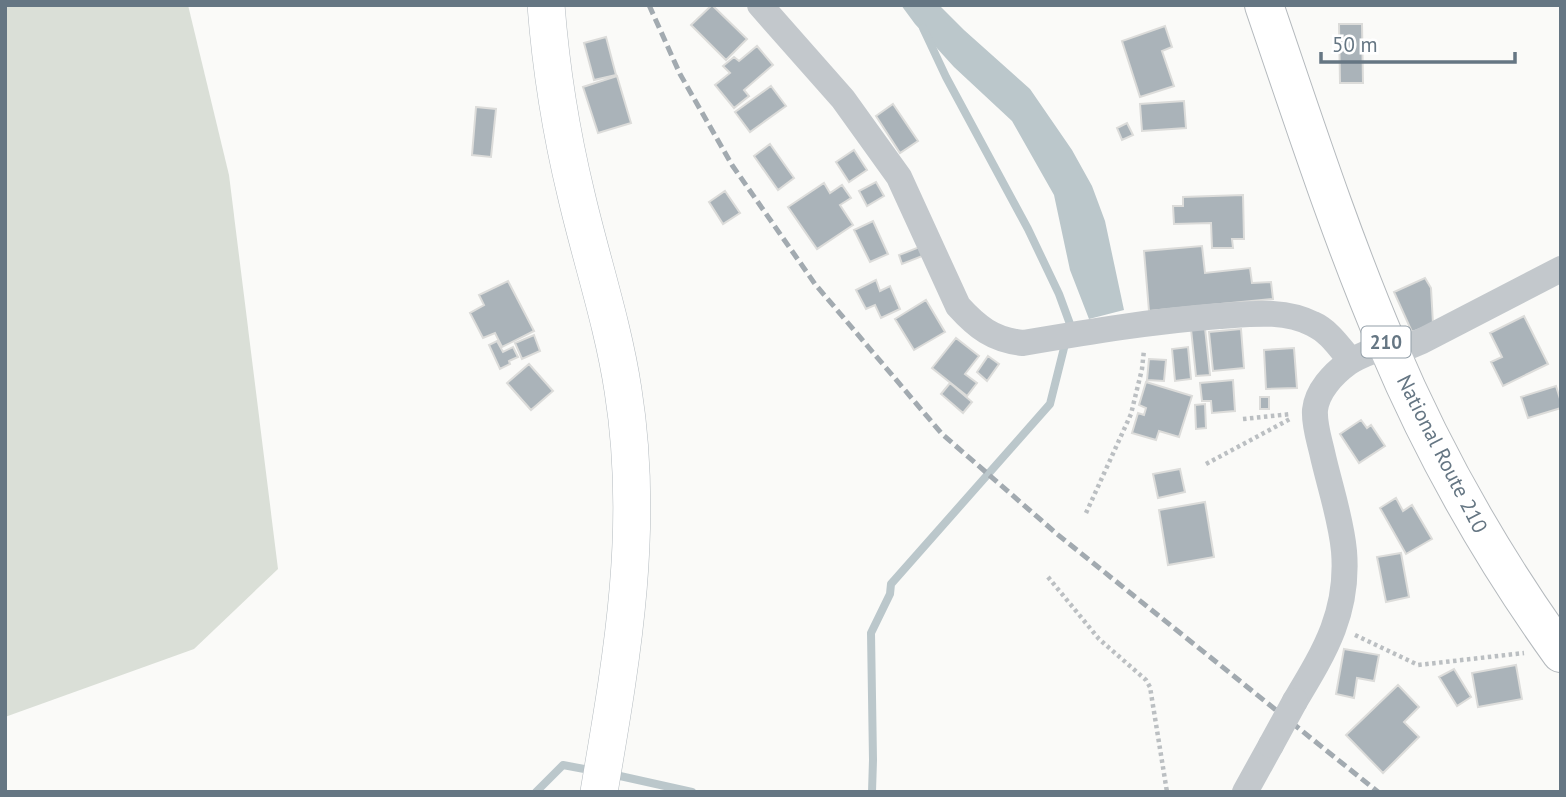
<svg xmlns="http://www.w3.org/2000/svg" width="1566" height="797" font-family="'PT Sans',sans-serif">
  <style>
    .green { fill: #dadfd7 }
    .water { fill: #bbc7cb }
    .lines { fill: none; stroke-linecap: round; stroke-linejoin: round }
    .stream { stroke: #bbc7cb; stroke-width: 8 }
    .building { fill: #aab3b9; stroke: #dcdcda; stroke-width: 2 }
    .secondary-casing { stroke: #b3babf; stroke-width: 38 }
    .highway-casing { stroke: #b4b9bd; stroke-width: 40 }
    .path { stroke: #bbbfc2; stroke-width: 4.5; stroke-dasharray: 3.5 3.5; stroke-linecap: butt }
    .street { stroke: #c3c8cc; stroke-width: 26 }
    .secondary { stroke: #fff; stroke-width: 37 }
    .highway { stroke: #fff; stroke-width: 38 }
    .rail { stroke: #a2aab0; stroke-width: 5; stroke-dasharray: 10 5; stroke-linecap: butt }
    .street-bridge { stroke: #c3c8cc; stroke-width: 26 }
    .labels { text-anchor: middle; stroke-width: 7; stroke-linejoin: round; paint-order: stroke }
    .shield { fill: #fff; stroke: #939fa8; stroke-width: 2 }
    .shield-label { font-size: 19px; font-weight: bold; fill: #657683 }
    .street-label { font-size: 21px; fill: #657683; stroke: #fff }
  </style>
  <rect width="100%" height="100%" fill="#fafaf8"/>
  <path class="green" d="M5,5H188L229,175L278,569L194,649L5,717Z"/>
  <path class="water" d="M901,5H939L964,30L1030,89L1072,150L1092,186L1105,221L1124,310L1089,319L1070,270L1054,195L1012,121L954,67L915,24Z"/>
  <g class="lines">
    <path class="stream" d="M611,774L692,792
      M536,792L563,765L595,771
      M872,792L873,760L871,633L890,594L891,584L1050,404L1070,324L1059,294L1028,229L946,77L923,28"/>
  </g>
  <path class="building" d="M712,5L747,39L726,60L691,25Z
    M1339,24H1362L1363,83H1340Z
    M1165,26L1172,47L1162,51L1174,86L1140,97L1122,41Z
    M606,37L616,75L594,80L584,43Z
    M757,46L773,65L744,90L749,96L734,108L715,85L730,73L723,66L734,57L739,61Z
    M617,76L631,123L598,133L583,87Z
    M771,86L786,106L750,132L735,112Z
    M1184,101L1186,128L1142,131L1140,104Z
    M893,104L918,141L900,153L876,116Z
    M476,107L496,109L491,157L472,155Z
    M1127,123L1133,135L1122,140L1117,128Z
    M770,144L794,178L778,190L754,156Z
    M854,150L867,170L849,182L836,162Z
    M876,182L884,196L867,206L859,191Z
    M824,183L830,193L842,185L851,198L840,205L853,225L817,249L788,207Z
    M725,191L740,213L723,224L709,202Z
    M1243,195L1244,239H1232L1233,248H1212L1211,223L1174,224L1173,206H1183V197Z
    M873,221L888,254L870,262L854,230Z
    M922,246L925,255L902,264L899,255Z
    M1202,246L1205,273L1250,268L1252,283L1271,282L1273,299L1149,311L1144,251Z
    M1425,278L1431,288L1433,324L1412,332L1394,292Z
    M876,280L880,291L890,286L900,309L881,318L875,305L866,309L856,290Z
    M508,281L534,331L502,347L495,333L483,338L470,313L484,305L479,295Z
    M926,300L945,332L914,350L895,319Z
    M1524,316L1548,364L1503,386L1491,362L1502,357L1490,333Z
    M1205,328L1210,375L1196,376L1191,329Z
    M1241,329L1244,368L1213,371L1209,332Z
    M534,335L540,351L522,359L515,343Z
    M956,338L979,356L965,374L977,383L967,396L932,368Z
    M497,341L503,352L513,347L518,357L509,361L510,364L500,369L489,345Z
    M1188,347L1191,379L1175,381L1172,349Z
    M1294,348L1297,388L1266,389L1264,350Z
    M988,356L999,364L987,381L977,372Z
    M1149,359L1166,360L1164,381L1147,380Z
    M529,364L553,391L531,410L507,383Z
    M1233,380L1235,411L1212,413L1211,401H1202L1200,383Z
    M1146,382L1192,396L1179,437L1159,431L1156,440L1132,433L1138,413L1144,415L1146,408L1139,405Z
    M950,383L972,402L963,413L941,394Z
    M1556,386L1561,402V408L1528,418L1521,397Z
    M1260,397H1269V409H1260Z
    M1205,404L1206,428L1196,429L1195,405Z
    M1361,420L1367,428L1371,425L1385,446L1359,463L1340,434Z
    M1180,469L1185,492L1158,498L1153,474Z
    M1396,498L1403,511L1412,505L1432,539L1406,554L1380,508Z
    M1205,502L1214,557L1168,565L1159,510Z
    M1401,553L1409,597L1386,602L1377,557Z
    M1344,649L1379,655L1374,681L1357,678L1354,698L1336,694Z
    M1516,665L1522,699L1478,707L1472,673Z
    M1454,669L1471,697L1457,706L1439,677Z
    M1398,685L1419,707L1404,722L1419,737L1383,773L1346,735Z"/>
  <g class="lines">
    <defs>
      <path id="secondary" d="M546,5C551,69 561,132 576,194C591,259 613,324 623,390C645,528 622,657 599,792"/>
      <path id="highway" d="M1264,5C1303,119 1340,234 1387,344C1433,453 1492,557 1561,653"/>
    </defs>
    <use href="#secondary" class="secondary-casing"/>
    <use href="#highway" class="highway-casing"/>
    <path class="path" d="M1243,419L1291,414
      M1206,464L1290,419
      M1086,513L1131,414L1142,369L1144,350
      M1048,577L1099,639L1146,680L1150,687L1167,792
      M1355,635L1418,665L1524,653"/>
    <path class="street" d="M760,5L843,99L899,177L958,306C977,327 993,340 1023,343C1088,332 1153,321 1219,316C1250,314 1284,309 1313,324C1329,331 1340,348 1351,361
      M1391,354L1422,341L1561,269
      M1295,701C1325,651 1349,612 1344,551C1341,518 1329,484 1322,452C1319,439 1314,424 1315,410C1317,391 1333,374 1348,363C1359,355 1374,351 1387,345
      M1245,792L1271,745"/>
    <use href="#secondary" class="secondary"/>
    <use href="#highway" class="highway"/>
    <path class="rail" d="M649,5L680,74L732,165L815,284L942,434L1057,534L1378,792"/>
    <path class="street-bridge" d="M1271,745L1295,701"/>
  </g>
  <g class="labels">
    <rect class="shield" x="1361.5" y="326.5" width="49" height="31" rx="5"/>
    <g class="shield-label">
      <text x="1386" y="349">210</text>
    </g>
    <g class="street-label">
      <text transform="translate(1442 454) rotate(63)" y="7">National Route 210</text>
    </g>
  </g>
  <rect width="1566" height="797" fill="none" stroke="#657683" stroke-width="14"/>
  <path d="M1321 52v10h194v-10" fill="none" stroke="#657683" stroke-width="3.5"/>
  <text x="1332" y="52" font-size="21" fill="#657683" stroke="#ffffff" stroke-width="5" paint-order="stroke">50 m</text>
</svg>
